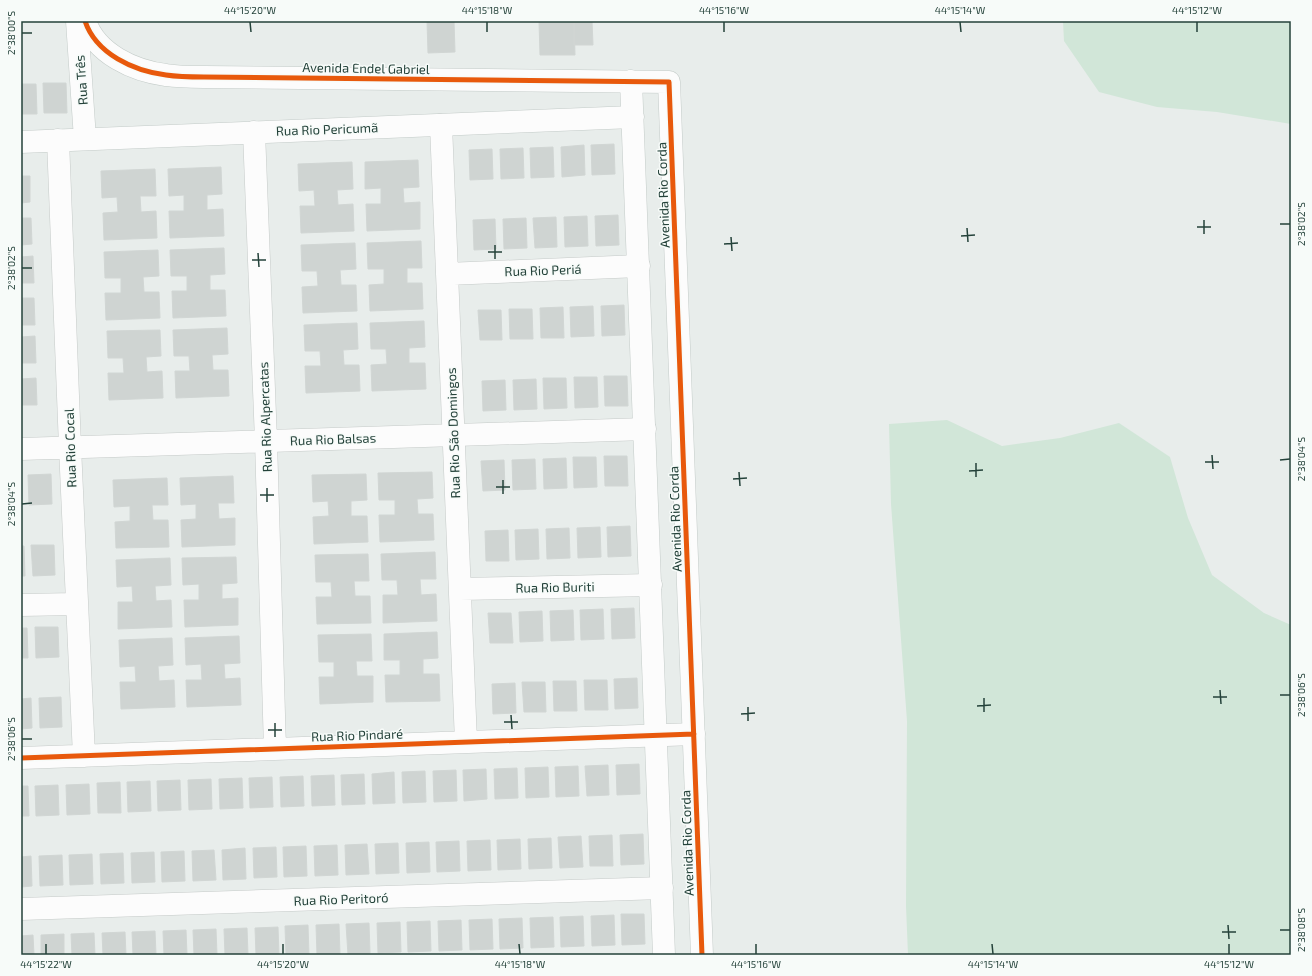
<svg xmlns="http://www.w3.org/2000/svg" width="1312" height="976" font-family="'Exo 2',sans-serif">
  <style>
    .green { fill: #d1e6d8 }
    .building { fill: #cfd4d2; stroke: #d1d6d4 }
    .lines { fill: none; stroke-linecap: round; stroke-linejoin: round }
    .street-casing { stroke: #c5cac8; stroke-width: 23 }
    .secondary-casing { stroke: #c3cbc8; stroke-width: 23 }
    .street { stroke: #fcfcfc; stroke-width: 22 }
    .secondary { stroke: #fcfcfc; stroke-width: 22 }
    .cycleway-casing { stroke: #f7fbf9; stroke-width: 8 }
    .cycleway { stroke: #e8590c; stroke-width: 5 }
    .ticks { fill: none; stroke: #24423a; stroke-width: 1.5 }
    .labels { text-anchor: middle; stroke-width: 3; stroke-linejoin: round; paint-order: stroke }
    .street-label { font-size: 13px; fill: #24423a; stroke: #f7fbf9 }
    .neatline { fill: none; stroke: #24423a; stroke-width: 1.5 }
    .ticks-label { font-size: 10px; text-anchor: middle; fill: #24423a }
  </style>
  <rect width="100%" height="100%" fill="#e8edeb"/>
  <path class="green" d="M1063,21H1291V124L1217,112L1157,107L1099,92L1064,41Z
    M947,420L1002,446L1060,438L1119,423L1170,457L1188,518L1212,575L1264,613L1291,625V955H908L906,906L907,721L891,504L889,424Z"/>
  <path class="building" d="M427,21H454L455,52L428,53Z
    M539,21H574L575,55H540Z
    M574,21H592L593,45H574Z
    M43,83H66L67,113H44Z
    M21,84H36L37,114H21Z
    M614,144L615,174L592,175L591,145Z
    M584,145L585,175L562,177L561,147Z
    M553,147L554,177L531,178L530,148Z
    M523,148L524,178L501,179L500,149Z
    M492,149L493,179L470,180L469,150Z
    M418,160L419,187L403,188L404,203L420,202V229L367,231L366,204H381V188L365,189V162Z
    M352,162L353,189L337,190L338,205L353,204L354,231L301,233L300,206H315L314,190L299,191L298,164Z
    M221,167L222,194L207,195V210L223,209L224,236L170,238L169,211H184V195L169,196L168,169Z
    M155,169L156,196H140L141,212L156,211L157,238L104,240L103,213L118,212L117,197L102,198L101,171Z
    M21,176H30V202L21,203Z
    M618,215L619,245L596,246L595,216Z
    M587,216L588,246L565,247L564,217Z
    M556,217L557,247L535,248L533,218Z
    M21,218H31L32,244L21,245Z
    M526,218L527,248L504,249L503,219Z
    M495,219L496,249L474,250L473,220Z
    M421,241L422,268H407V283H422L423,309L370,311L369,285L384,284V269H368L367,243Z
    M355,243L356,269L340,270L341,285H356L357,311L303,313L302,287L318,286L317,271H302L301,245Z
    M224,248L225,274L210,275V290H225L226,316L173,318L172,291H187V276H171L170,250Z
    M158,250L159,276L143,277L144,292H159L160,318L106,320L105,293H121V278H105L104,252Z
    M33,256L34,283H21V257Z
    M21,298H34L35,325H21Z
    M624,305L625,335L602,336L601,306Z
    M593,306L594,336L571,337L570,307Z
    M563,307L564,338H541L540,308Z
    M509,309H532L533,339H510Z
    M478,310H501L502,340H480Z
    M424,321L425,347L409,348V363H425L426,389L372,391L371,365L387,364L386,349H371L370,323Z
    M357,323L358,349L343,350L344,365H359L360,391L306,393L305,366H321L320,351H305L304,325Z
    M227,328L228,354L212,355L213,370H228L229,396L176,398L175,371H190L189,356H174L173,330Z
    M160,330L161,356L146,357L147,372L162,371L163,398L109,400L108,373H124L123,358H108L107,331Z
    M35,336L36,363H21V337Z
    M21,374V379L36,378L37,405H21Z
    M604,376H627L628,406H605Z
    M574,377H597L598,407L575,408Z
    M543,378H566L567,408L544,409Z
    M536,379L537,409L514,410L513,380Z
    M505,380L506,410L483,411L482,381Z
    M604,456H627L628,486H605Z
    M573,457H596L597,487L574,488Z
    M566,458L567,488L544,489L543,459Z
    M535,459L536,489L513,490L512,460Z
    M504,460L505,490L483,491L481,461Z
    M432,472L433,498L417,499L418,514H433L434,540L380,542L379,515H395V500H379L378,473Z
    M51,474L52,504L29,505L28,475Z
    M366,474L367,500L351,501V516H367L368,542L314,544L313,517L329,516L328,501L313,502L312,475Z
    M233,476L234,503H218L219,519L235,518V545L182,547L181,520L196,519V504L181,505L180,478Z
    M167,478L168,505H152L153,520H168L169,547L116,548L115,522L130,521V506L114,507L113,480Z
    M630,526L631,556L608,557L607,527Z
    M600,527L601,557L578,558L577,528Z
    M569,528L570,558L547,559L546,529Z
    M538,529L539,559L516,560L515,530Z
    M508,530L509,561H486L485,531Z
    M31,545H54L55,575L33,576Z
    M21,546H24L25,576H21Z
    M435,552L436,579H420L421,595L436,594L437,621L383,623V595H398L397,580H382L381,554Z
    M368,554L369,581H354L355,596H370L371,623L317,624L316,597H332L331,582H316L315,555Z
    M236,557L237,583L222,584V599L238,598V625L185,627L184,600H199V584L183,585L182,558Z
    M170,558L171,585L155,586L156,601L171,600L172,627L118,629V602H133L132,586L117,587L116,560Z
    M634,608L635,638L612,639L611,609Z
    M603,609L604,639L581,640L580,610Z
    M573,610L574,640L551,641L550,611Z
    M542,611L543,641L520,642L519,612Z
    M488,613H511L513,643H490Z
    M35,627H58L59,657L36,658Z
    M21,628H27L28,658H21Z
    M437,632L438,658L423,659V674H439L440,701L386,702L385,675H400V660H384V634Z
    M371,634L372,661H356L357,676H373V702L320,704L319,677H334V662H319L318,635Z
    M239,636L240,663L224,664L225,679L240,678L241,705L187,707L186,680H202L201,664L186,665L185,638Z
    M172,638L173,665L158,666L159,681L174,680L175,707L121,709L120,682H136L135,666L120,667L119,640Z
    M637,678L638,708L615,709L614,679Z
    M584,680H607L608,710H585Z
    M553,681H576L577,711H554Z
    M522,682H545L546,712H524Z
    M515,683L516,713L493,714L492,684Z
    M61,697L62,727L40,728L39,698Z
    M31,698L32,728L21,729V699Z
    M639,764L640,794L617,795L616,765Z
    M608,765L609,795L587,796L585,766Z
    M578,766L579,796L556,797L555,767Z
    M548,767L549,797L526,798L525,768Z
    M517,768L518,798L495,799L494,769Z
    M486,769L487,799L464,801L463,770Z
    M456,770L457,801L434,802L433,771Z
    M425,771L426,802L403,803L402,772Z
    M394,772L395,803L373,804L372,774Z
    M364,774L365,804L342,805L341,775Z
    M334,775L335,805L312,806L311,776Z
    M303,776L304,806L281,807L280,777Z
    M272,777L273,807L250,808L249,778Z
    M242,778L243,808L220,809L219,779Z
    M211,779L212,809L189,810L188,780Z
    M180,780L181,810L158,811L157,781Z
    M150,781L151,811L128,812L127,782Z
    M120,782L121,813H98L97,783Z
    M89,784L90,814L67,815L66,785Z
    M58,785L59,815L36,816L35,786Z
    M21,786H28L29,816H21Z
    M643,834L644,864L621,865L620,835Z
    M612,835L613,866H590L589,836Z
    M581,836L583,867L560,868L558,837Z
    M551,838L552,868L529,869L528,839Z
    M520,839L521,869L498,870L497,840Z
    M490,840L491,870L468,871L467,841Z
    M459,841L460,871L437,872L436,842Z
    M429,842L430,872L407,873L406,843Z
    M398,843L399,873L376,874L375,844Z
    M367,844L369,874L346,875L345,845Z
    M337,845L338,875L315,876L314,846Z
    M306,846L307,876L284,877L283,847Z
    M276,847L277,877L254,878L253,848Z
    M245,848L246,879L223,880L222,850Z
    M214,850L216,880L193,881L192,851Z
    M184,851L185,881L162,882L161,852Z
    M154,852L155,882L132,883L131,853Z
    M123,853L124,883L101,884L100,854Z
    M92,854L93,884L70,885L69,855Z
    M62,855L63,885L40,886L39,856Z
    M31,856L32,886L21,887V857Z
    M621,914H644L645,944L622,945Z
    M614,915L615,945L592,946L591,916Z
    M583,916L584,946L561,947L560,917Z
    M553,917L554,947L531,948L530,918Z
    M522,918L523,948L500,949L499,919Z
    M492,919L493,949L470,950L469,920Z
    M461,920L462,950L439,951L438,921Z
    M430,921L431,951L408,952L407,922Z
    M400,922L401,952L378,953L377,923Z
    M369,923L370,953L348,955L346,924Z
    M339,924L340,955H317L316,925Z
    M308,925L309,955H286L285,926Z
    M278,927L279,955H256L255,928Z
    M247,928L248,955H225L224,929Z
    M216,929L217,955H194L193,930Z
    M186,930L187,955H164L163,931Z
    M155,931L156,955H133L132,932Z
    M125,932L126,955H103L102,933Z
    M94,933L95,955H72L71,934Z
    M64,934V955H41V935Z
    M33,935L34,955H21V936Z"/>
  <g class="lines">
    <defs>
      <path id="street" d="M441,125L466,742
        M254,132L266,441L275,749
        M58,140L70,447L84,756
        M447,274L639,266
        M21,449L645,429
        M460,589L651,585
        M21,605L76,604
        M21,758L694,734
        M21,909L662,888"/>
      <path id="secondary" d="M77,21L85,139
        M85,21C96,54 134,71 166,75C179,77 191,77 204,77L669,82L702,955
        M631,81L664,955
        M21,142L633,117"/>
    </defs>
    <use href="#street" class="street-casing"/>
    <use href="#secondary" class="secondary-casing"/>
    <use href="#street" class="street"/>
    <use href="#secondary" class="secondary"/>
    <defs>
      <path id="cycleway" d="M85,21C96,54 134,71 166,75C179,77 191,77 204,77L669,82L702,955
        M21,758L694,734"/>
    </defs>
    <use href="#cycleway" class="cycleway-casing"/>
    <use href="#cycleway" class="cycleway"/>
  </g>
  <path class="ticks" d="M250,22L251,32M487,22V32M724,22V32M960,22L961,32M1197,22V32M22,33H32M1204,220V234M1280,224H1290M1197,227H1211M967,228L968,242M961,236L975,235M731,237L732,251M724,244L738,243M495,245V259M488,252H502M258,253L259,267M252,260H266M22,268H32M1212,455L1213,469M1280,460L1290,459M1205,462H1219M976,463V477M969,471L983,470M739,472L740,486M733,479L747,478M503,480V494M496,487H510M267,488V502M260,495H274M22,504L32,503M1220,690L1221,704M1280,695H1290M1213,697H1227M984,698V712M977,706L991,705M748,707V721M741,714L755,713M511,715L512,729M504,722H518M275,723V737M268,730H282M22,739H32M1228,925L1229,939M1280,930H1290M1222,932H1236M46,944V954M283,944V954M519,944L520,954M756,944V954M992,944L993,954M1229,944V954"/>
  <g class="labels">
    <g class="street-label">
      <text transform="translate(366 68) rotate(1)" y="5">Avenida Endel Gabriel</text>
      <text transform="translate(81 80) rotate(-94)" y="5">Rua Três</text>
      <text transform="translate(327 129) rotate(-2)" y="5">Rua Rio Pericumã</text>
      <text transform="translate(663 195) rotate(-92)" y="5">Avenida Rio Corda</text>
      <text transform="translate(543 270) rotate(-2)" y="5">Rua Rio Periá</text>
      <text transform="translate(265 417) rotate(-92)" y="5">Rua Rio Alpercatas</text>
      <text transform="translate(453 433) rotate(-92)" y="5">Rua Rio São Domingos</text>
      <text transform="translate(333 439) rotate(-2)" y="5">Rua Rio Balsas</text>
      <text transform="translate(70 448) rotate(-92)" y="5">Rua Rio Cocal</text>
      <text transform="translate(675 519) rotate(-92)" y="5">Avenida Rio Corda</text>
      <text transform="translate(555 587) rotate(-1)" y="5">Rua Rio Buriti</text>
      <text transform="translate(357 735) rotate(-2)" y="5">Rua Rio Pindaré</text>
      <text transform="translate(687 843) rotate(-92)" y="5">Avenida Rio Corda</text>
      <text transform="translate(341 899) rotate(-2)" y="5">Rua Rio Peritoró</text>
    </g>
  </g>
  <rect width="1312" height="976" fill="none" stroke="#f7fbf9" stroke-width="44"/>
  <rect x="22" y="22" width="1268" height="932" class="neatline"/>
  <g class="ticks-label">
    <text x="250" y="14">44°15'20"W</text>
    <text x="487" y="14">44°15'18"W</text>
    <text x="724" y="14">44°15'16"W</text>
    <text x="960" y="14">44°15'14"W</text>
    <text x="1197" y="14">44°15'12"W</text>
    <text transform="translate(11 33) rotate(-90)" y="4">2°38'00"S</text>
    <text transform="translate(1301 224) rotate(-90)" y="4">2°38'02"S</text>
    <text transform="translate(11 268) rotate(-90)" y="4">2°38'02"S</text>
    <text transform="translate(1301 459) rotate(-90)" y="4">2°38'04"S</text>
    <text transform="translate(11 504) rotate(-90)" y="4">2°38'04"S</text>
    <text transform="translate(1301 695) rotate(-90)" y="4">2°38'06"S</text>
    <text transform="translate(11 739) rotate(-90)" y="4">2°38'06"S</text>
    <text transform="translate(1301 930) rotate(-90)" y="4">2°38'08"S</text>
    <text x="46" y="968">44°15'22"W</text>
    <text x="283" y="968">44°15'20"W</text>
    <text x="520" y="968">44°15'18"W</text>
    <text x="756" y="968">44°15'16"W</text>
    <text x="993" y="968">44°15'14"W</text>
    <text x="1229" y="968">44°15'12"W</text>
  </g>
</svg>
